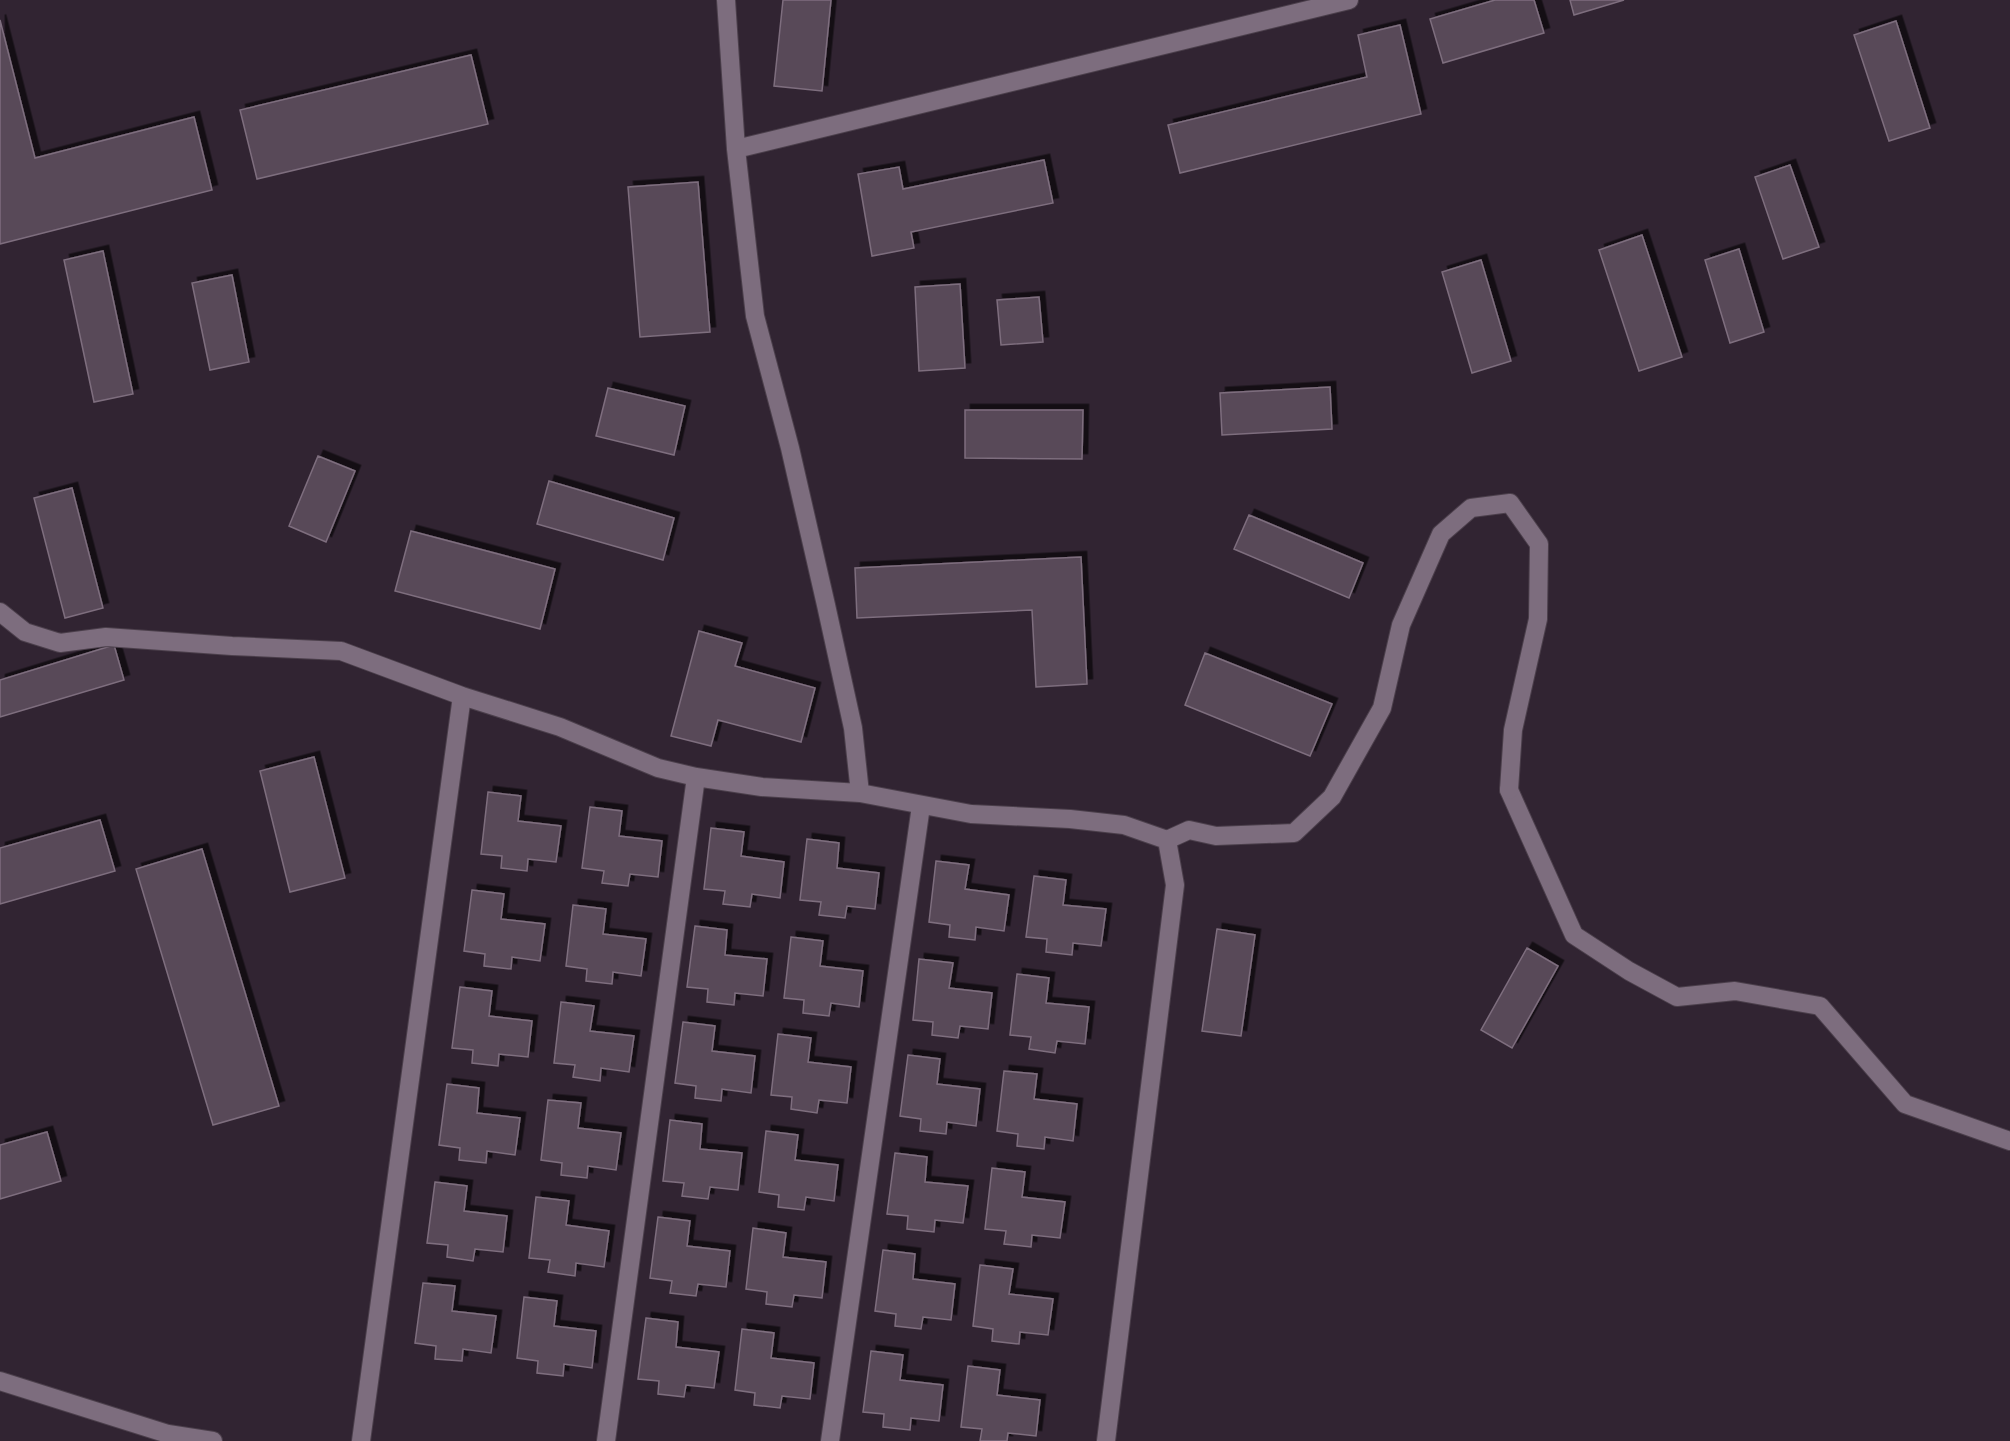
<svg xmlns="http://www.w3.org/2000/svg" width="2010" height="1441" font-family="'PT Sans',sans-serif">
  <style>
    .building { fill: #584959; stroke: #7e6e7e; stroke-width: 1.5; filter: url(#shadow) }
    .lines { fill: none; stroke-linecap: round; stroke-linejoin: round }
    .lane-casing { stroke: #4b3f4b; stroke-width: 20 }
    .street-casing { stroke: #4b3f4b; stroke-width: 20 }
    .secondary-casing { stroke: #4b3f4b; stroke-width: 20 }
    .lane { stroke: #7d6d7e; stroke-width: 18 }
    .street { stroke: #7d6d7e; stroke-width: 18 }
    .secondary { stroke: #7d6d7e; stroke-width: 18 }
  </style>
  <defs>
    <filter id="shadow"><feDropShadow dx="5.5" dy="-5.5" stdDeviation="0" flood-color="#0009"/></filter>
  </defs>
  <rect width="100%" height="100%" fill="#312432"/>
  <path class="building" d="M783,0H831L822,91L774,86Z
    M1495,0H1534L1544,33L1443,63L1430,19Z
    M1570,0H1624L1574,15Z
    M0,20L35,158L194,117L212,190L0,244Z
    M1896,21L1930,128L1889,141L1854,35Z
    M1400,25L1421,114L1180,173L1168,125L1367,77L1358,35Z
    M471,55L488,124L257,179L240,110Z
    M1044,160L1053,203L911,232L914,248L872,256L858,174L899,167L903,189Z
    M1790,165L1819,247L1783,259L1755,177Z
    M698,182L710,332L640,337L628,187Z
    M1642,235L1682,357L1639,371L1599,250Z
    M1739,249L1764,332L1730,343L1705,260Z
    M103,251L133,394L94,402L64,260Z
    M1481,260L1511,361L1472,373L1442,272Z
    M232,275L249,362L210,370L192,283Z
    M960,284L965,368L919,371L915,287Z
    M1039,297L1043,342L1001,345L997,300Z
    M1330,387L1332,429L1222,435L1220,393Z
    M608,388L685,406L674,455L596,436Z
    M965,410H1083L1082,459L965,458Z
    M318,456L355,471L326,542L289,526Z
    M549,481L674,518L663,560L537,524Z
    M72,488L103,608L65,618L34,498Z
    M1249,515L1363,563L1349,598L1234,549Z
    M411,531L555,569L540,629L395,591Z
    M1081,557L1087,684L1036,687L1032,610L857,618L855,568Z
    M699,631L742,643L735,666L815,688L801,742L718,720L711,746L671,736Z
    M114,645L124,680L0,717V680Z
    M1205,653L1332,704L1310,756L1185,705Z
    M314,757L345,878L290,892L260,771Z
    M488,792L521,796L518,821L561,826L556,862L528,859L527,871L501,868L502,856L481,854Z
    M590,807L622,811L619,836L662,841L658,877L630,874L628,886L602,883L604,871L582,868Z
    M100,820L115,871L0,904V848Z
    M711,828L744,832L741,856L784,862L780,898L752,894L750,907L723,904L725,891L704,889Z
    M807,839L839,843L837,868L879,873L875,909L847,906L845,918L819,915L821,902L800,900Z
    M202,849L279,1106L213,1125L136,869Z
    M936,861L969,865L965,889L1009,895L1004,931L976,927L975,940L949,937L950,925L929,922Z
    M1034,876L1066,880L1063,905L1106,909L1101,946L1073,943L1072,955L1046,952L1047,939L1026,937Z
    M472,890L504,894L501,919L545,924L540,961L512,957L511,969L484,966L485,954L464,951Z
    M573,905L606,909L603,934L646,939L641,976L613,972L612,984L586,981L587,969L566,966Z
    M695,926L727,930L725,955L767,959L763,996L735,993L734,1005L707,1002L708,989L687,987Z
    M1217,929L1255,935L1241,1036L1202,1031Z
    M791,937L823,941L820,966L863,971L859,1007L831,1003L829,1016L803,1013L804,1000L784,998Z
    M1527,948L1558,966L1512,1048L1481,1030Z
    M919,959L953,963L949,988L992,993L988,1029L960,1026L958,1038L932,1035L933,1022L913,1020Z
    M1017,974L1049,978L1046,1003L1089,1007L1085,1044L1057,1041L1055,1053L1029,1049L1031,1037L1010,1035Z
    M460,987L492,991L489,1016L532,1021L528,1057L499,1054L498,1066L472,1063L473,1050L452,1048Z
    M561,1002L594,1006L590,1031L634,1036L629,1072L601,1068L600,1081L573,1077L575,1065L554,1063Z
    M683,1022L715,1026L712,1051L755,1056L751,1093L722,1089L721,1101L695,1098L696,1086L675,1083Z
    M778,1034L811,1038L808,1062L851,1067L847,1103L819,1100L817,1113L791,1109L792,1097L771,1095Z
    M908,1055L940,1059L937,1084L980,1089L976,1126L947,1122L946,1134L920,1131L921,1119L900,1116Z
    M1004,1071L1037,1074L1034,1099L1077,1104L1073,1141L1045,1137L1044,1149L1017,1146L1018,1134L997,1131Z
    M447,1084L479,1088L477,1113L520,1118L515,1155L487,1151L486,1163L459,1160L460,1148L439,1145Z
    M548,1100L581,1103L578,1128L621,1133L616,1170L588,1166L587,1178L561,1175L562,1163L541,1160Z
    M670,1120L702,1124L700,1149L742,1153L738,1190L710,1187L708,1199L682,1196L684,1183L663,1181Z
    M766,1131L798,1135L795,1160L838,1165L834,1201L806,1197L804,1210L778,1207L779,1195L759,1192Z
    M47,1132L61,1181L0,1199V1145Z
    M895,1153L927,1157L925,1182L968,1186L963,1223L935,1220L934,1232L907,1229L908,1216L887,1214Z
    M992,1168L1025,1172L1022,1197L1065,1202L1060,1238L1032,1235L1031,1247L1004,1244L1006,1231L985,1229Z
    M435,1182L467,1186L464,1211L507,1216L503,1252L475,1249L473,1261L447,1257L448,1245L427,1243Z
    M536,1197L569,1201L566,1225L609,1231L604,1267L576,1263L575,1276L548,1272L550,1260L529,1258Z
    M658,1217L690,1221L687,1246L730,1251L726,1287L698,1284L696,1296L670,1293L672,1281L650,1278Z
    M753,1228L786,1233L783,1257L826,1262L822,1298L794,1295L792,1307L766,1304L767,1292L746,1289Z
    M883,1250L915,1254L913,1279L955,1284L951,1320L923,1317L921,1329L895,1326L896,1314L875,1311Z
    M980,1265L1013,1269L1009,1294L1053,1299L1048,1335L1020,1332L1019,1344L992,1341L993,1329L973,1326Z
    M423,1283L455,1286L452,1311L496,1316L491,1353L463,1349L462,1361L435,1359L436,1346L415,1343Z
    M524,1297L557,1301L554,1326L596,1331L592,1368L564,1364L563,1376L537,1373L538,1361L517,1358Z
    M646,1318L678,1322L676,1347L719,1352L714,1388L686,1385L684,1397L658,1394L659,1381L638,1379Z
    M742,1329L774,1333L771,1358L814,1363L810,1399L782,1396L780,1408L754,1405L755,1393L735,1390Z
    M871,1351L903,1355L900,1380L943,1385L939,1421L911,1418L910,1430L883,1427L884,1414L863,1412Z
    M968,1366L1000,1370L997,1395L1040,1400L1036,1436L1008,1433L1007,1441H980L982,1429L961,1427Z"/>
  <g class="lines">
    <defs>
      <path id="lane" d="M1509,790L1574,935L1629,971L1677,997L1735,991L1820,1006L1905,1104L2010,1141"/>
      <path id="street" d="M726,0L736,149L755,316L790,448L826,605L853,728L860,793
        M736,149L1349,0
        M0,612L25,632L60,643L106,637L232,646L341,651L462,696L560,727L658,768L696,777L762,787L860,793L971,814L1070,819L1124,825L1167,840L1175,885L1106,1441
        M1167,840L1189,830L1216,836L1294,833L1332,797L1382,708L1401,625L1441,534L1471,508L1510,503L1539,544L1538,619L1513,730L1509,790
        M361,1441L462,696
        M606,1441L696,777
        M830,1441L921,806"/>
      <path id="secondary" d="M0,1381L168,1434L213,1441"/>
    </defs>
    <use href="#lane" class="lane-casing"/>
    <use href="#street" class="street-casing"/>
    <use href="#secondary" class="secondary-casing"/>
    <use href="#lane" class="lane"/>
    <use href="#street" class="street"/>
    <use href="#secondary" class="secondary"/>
  </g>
</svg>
